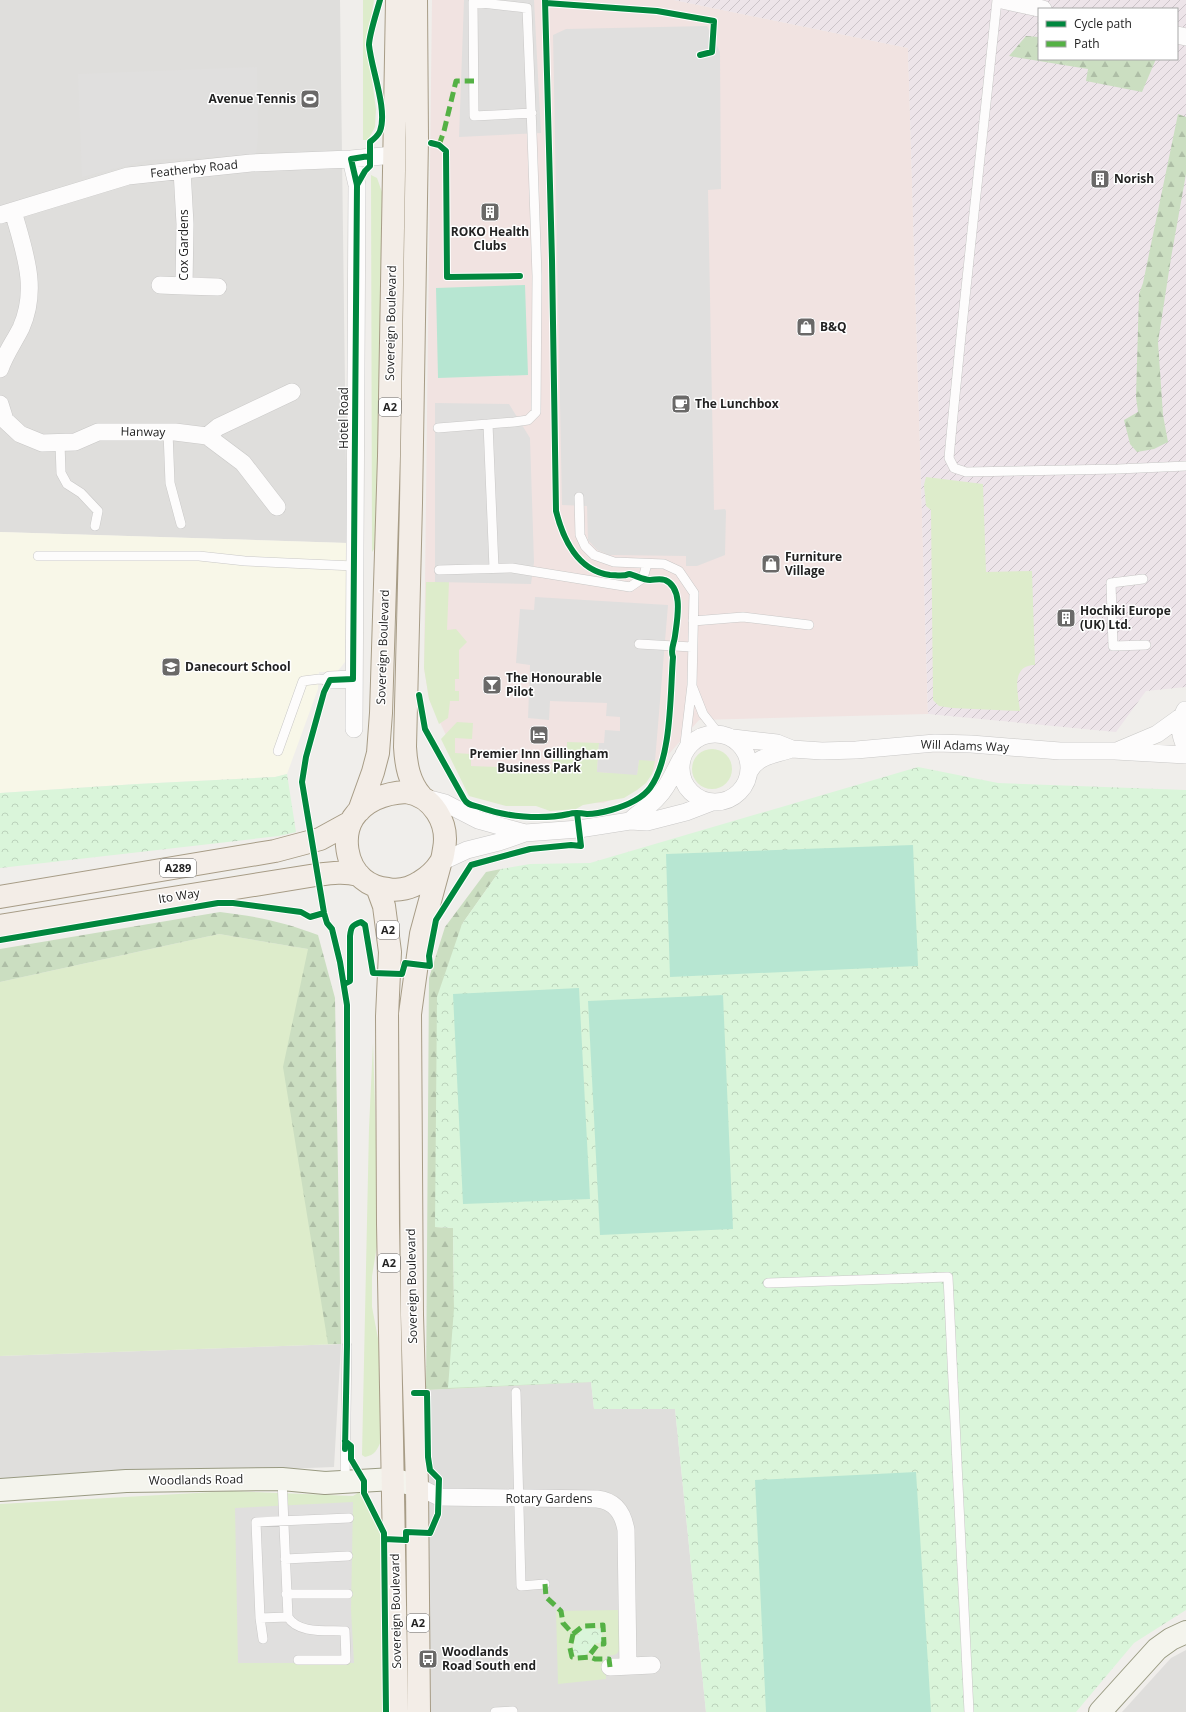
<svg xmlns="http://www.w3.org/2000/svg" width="1186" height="1712" font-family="'Open Sans',sans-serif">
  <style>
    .residential { fill: #dfdedc }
    .commercial { fill: #f1e3e1 }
    .industrial { fill: url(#industrial-furrows); fill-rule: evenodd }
    .education { fill: #f8f7e8 }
    .grass { fill: #ddeccb }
    .forest { fill: url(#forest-firs) }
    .park { fill: url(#park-crowns) }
    .pitch { fill: #b7e6d2 }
    .parking { fill: #e0dfde }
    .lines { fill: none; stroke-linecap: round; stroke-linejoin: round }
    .lane-casing { stroke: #c9c8c7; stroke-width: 10 }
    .street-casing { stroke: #c9c8c7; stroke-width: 18 }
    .secondary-casing { stroke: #999a82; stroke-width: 24 }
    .primary-casing { stroke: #a79c86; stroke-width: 24 }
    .lane { stroke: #fdfcfc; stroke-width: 9 }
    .street { stroke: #fdfcfc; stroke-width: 17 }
    .secondary { stroke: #f4f4ed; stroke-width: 22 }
    .primary { stroke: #f3ede7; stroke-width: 22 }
    .quiet { stroke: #55b145; stroke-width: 5; stroke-dasharray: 10 5; stroke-linecap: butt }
    .cycleway-casing { stroke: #fff; stroke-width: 8 }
    .cycleway { stroke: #00873e; stroke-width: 6 }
    .labels { text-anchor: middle; stroke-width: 3; stroke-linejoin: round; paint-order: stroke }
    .shield { fill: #fff; stroke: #646464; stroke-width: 1 }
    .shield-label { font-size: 11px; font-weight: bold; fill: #222 }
    .poi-label { font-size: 12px; font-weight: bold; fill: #222; stroke: #fff; text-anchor: start }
    .street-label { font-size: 12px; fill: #222; stroke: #fff }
  </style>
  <defs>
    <pattern id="industrial-furrows" width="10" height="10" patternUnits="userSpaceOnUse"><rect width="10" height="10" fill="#ede4e9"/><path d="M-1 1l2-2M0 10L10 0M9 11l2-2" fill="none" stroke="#cbc3c8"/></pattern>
    <pattern id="forest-firs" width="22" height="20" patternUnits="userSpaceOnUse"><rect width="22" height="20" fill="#cbdec1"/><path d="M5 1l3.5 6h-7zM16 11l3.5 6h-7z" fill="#aebea6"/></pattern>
    <pattern id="park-crowns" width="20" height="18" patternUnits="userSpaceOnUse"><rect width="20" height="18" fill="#daf5da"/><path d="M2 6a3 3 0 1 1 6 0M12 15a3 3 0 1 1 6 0" fill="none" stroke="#bbd2bb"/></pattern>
  </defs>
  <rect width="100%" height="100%" fill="#f0eeeb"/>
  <path class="residential" d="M0,0H340L347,543L0,532Z
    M341,1344L334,1467L0,1480V1356Z
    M591,1382L594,1409H675L706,1712H429L426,1390Z
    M1186,1650V1712H1122L1171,1658Z"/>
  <path class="commercial" d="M432,0H674L908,48L928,714L699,720L637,790L603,803L475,797L429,699L424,668Z"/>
  <path class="industrial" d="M674,0H1186V687L1146,691L1116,732L928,714L908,48ZM1039,9H1177V59H1039Z"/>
  <path class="education" d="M0,532L347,543L345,662L337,672H319L318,689L287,774L275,777L137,784L0,793Z"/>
  <path class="grass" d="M363,0H374L367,44L376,109L375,127L368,140H363Z
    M371,175L377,178L382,192L378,544L372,552Z
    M926,477L983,484L986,572L1032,571L1035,665C1010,665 1018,694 1020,711L952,708L939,706L933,700L931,510L926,506L924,485Z
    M426,582H449L447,630L456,629L467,642L459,650V679H455V691H459V701H450L448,718L439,724L429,699L424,668Z
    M457,722L473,723L472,739L455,738V753L471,754V766L552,769L553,758L567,759V742L599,743L597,772L637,774L639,759L655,761L652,774L646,783L637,790L624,798L583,805L576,809L550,811L536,806H506L469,796L441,739Z
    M692 769a20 20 0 1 1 40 0a20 20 0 1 1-40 0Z
    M219,934L308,949L341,1344L0,1356V982Z
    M373,1043L379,1234L372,1276V1307L380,1349L381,1441C377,1450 375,1455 365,1457L362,1455L369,1128Z
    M232,1491L353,1496L358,1493H364L384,1533L386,1712H0V1504Z
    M619,1610C619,1619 623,1645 618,1652C616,1656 611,1655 607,1656L605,1658L606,1679L558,1684L556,1611Z"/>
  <path class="forest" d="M1026,36L1039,37V59H1156L1142,92L1086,81L1088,69L1009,56Z
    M1178,114L1186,117V174L1171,258L1158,342L1163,415L1168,442L1154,449L1137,452L1130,444L1124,420L1138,412L1136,397L1139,294L1143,283Z
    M501,869L462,924L435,1227L453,1228L454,1308L591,1382L426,1390L429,978L445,927L486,872Z
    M220,912C255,916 284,922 318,935L335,998L341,1344H328L283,1067L308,949L219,934L0,982V949Z"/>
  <path class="park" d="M918,767L998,783L1186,790V1610L1134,1643L1076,1712H706L675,1409H594L591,1382L448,1388L454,1308L453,1228L435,1227L437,997L462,924L501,869L530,864L590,863Z
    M287,774L296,832L279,836L0,868V793L137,784L275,777Z
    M584,1628L602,1629V1643H596L584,1657L576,1656C570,1648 575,1646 575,1637Z"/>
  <path class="pitch" d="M525,285L528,375L438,378L436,288Z
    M913,845L918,966L670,977L666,854Z
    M579,988L590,1199L463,1204L453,994Z
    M723,995L733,1229L600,1235L588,1001Z
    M916,1472L931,1712H766L755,1480Z"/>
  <path class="parking" d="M464,0H534L541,133L459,137Z
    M707,26L720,52L721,189L708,190L714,510L725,509L726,511L725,555L697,566H686V556L609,555L597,550L588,540L587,506L562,505L553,35L566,29Z
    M257,67L258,136L256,155L149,160L82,177L78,74Z
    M435,403L509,404L530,438L534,562L531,584L435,582Z
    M535,597L668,605L655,761L639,760L637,775L597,772L599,743H604L605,730L620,731V717L606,716L607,703L550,701L549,720L528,718L530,665L516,663L520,609L534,610Z
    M353,1502L351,1610L354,1663H238L235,1508Z"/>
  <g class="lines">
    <defs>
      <path id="lane" d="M997,0C981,153 963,305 949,458L954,468L966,472L1118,469L1186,466
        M488,424L494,568
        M438,428L514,422L528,420L536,412L537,276L532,134L527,8L473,2L474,116L532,113
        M168,432L170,483L181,524
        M60,443L61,473L67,484L81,493L98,511L95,526
        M579,497L580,535L585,546L594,555L614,562L664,564L679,571L694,593L692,685L684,752
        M38,556H199L245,561L354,566
        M439,570L512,568L630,587L643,578L647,564
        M1143,579L1111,583L1113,646L1146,645
        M693,621L743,617L809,625
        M639,644L692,647
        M692,686L703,714L718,733
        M278,751L303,681L319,679L330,680
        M768,1283L948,1277L969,1712
        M516,1392L521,1586L545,1584
        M282,1479L288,1617C298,1634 327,1630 345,1631L346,1660H298
        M345,1481L347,1346
        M285,1559L348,1556
        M286,1594H348
        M288,1617L260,1618L256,1522L349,1518
        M260,1618L263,1639
        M495,1712L513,1711"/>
      <path id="street" d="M1002,0L1043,9
        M1177,35L1186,37
        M351,159L357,185L354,729
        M182,170L185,224L184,286L218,287
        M0,215L128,176L251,163L351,159L393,155
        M160,285L184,286
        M0,369C5,354 14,342 21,328C39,288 24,251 13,211
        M0,404L5,420L20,434L42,443L75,442L98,432H175L207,436L243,463L277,507
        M207,436L218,427L292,392
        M330,680L353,679
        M1185,710C1178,723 1179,735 1186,748
        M681 768a34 34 0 1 1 68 0a34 34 0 1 1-68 0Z
        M733,738L777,743L792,749L822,751L856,750L935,743L971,744L1060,751H1115L1186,755
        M1119,750L1157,734L1182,716
        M749,772C757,755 776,755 791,749
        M422,797L445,803L478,820L525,833
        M630,821C638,812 650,807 658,797C668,787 674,772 681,759
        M441,862L467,850L499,842L525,833L579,829L630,821L647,822L686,812L712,802
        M417,1486L439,1497L597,1499C615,1501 623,1513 626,1530L628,1666
        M610,1667L652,1665"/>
      <path id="secondary" d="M0,1490L126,1481L282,1479L325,1483L393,1479L417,1486
        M1100,1712L1157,1649L1171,1639L1186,1632"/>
      <path id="primary" d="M416,0L417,138L411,503L405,747C406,765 409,782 421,796
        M406,792C433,796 449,823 444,849C443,854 443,859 440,863C435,871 428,877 420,882C411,888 399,891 388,889C379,888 370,885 363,879C346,865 342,836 353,818C365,800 386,793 406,792Z
        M359,811L373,772L378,753L381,713L389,456L397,0
        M377,887L384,906L390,952L387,1016L388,1224L397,1712
        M0,897L275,851L320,839L351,822
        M0,926L316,875C331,873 344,871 359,875
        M419,1712L417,1486L412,1315L410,1014L421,934L440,864"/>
    </defs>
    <use href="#lane" class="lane-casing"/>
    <use href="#street" class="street-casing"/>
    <use href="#secondary" class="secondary-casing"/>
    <use href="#primary" class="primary-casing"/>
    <use href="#lane" class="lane"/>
    <use href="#street" class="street"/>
    <use href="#secondary" class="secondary"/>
    <use href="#primary" class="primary"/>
    <path class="quiet" d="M439,145L444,131L456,81H474
      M545,1584L546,1597L561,1611L563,1623L573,1634L570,1648L572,1657L577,1658L590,1657L595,1659H609L610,1667
      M573,1634L583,1626L603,1625L604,1644H598L588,1657"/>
    <defs>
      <path id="cycleway" d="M546,3L657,11L714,21L712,52L700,55
        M431,143L439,145L446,151L447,277L520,276
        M357,185L365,171L370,166V142C374,139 378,136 380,131C388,110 371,68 369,45C369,35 377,11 380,0
        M419,695L425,729L464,799C467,805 473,805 479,807C506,817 541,820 569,814C575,812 581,813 587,814C595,814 604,812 611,810C625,806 641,800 650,788C672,758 670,694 673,657C670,650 674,644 675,636C677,620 684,588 665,580C659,578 655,580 650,580C643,580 635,575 629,574C623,577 616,575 610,575C578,571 563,539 556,511L552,260L545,0
        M0,940L218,903H233L301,912L310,917L324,913
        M344,984L350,981V936C351,927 352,925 361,922L365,925L373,973L402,974L405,963L430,966L429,956L436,920L471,865L530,849L571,845L581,846L577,813
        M345,1441L351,1446V1459L364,1481V1493L384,1533L386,1712
        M345,1449L347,1346V1005L340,962L332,929L327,923L324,913L302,782L306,757L324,692L330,680L353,679L357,185L351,159L369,156
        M384,1539L406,1540V1532L430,1533L438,1514L439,1479L430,1470L428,1457L427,1393H414"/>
    </defs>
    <use href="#cycleway" class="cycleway-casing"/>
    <use href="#cycleway" class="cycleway"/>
  </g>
  <defs>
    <symbol id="stadium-square" viewBox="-11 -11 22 22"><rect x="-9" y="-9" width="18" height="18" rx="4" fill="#6a6968" stroke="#fff"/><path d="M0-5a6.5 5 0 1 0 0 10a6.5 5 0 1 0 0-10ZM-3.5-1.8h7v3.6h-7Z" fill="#fff"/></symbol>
    <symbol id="building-square" viewBox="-11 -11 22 22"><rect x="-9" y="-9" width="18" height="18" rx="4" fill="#6a6968" stroke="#fff"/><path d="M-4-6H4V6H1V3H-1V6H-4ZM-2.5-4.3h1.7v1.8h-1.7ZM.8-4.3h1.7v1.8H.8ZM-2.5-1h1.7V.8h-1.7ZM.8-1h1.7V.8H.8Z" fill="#fff"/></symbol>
    <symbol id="shop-square" viewBox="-11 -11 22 22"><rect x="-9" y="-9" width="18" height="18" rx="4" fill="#6a6968" stroke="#fff"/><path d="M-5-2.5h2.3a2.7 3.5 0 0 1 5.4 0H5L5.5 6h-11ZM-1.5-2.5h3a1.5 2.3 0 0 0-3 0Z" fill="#fff"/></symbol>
    <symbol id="cafe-square" viewBox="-11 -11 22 22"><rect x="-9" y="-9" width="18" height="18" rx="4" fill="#6a6968" stroke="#fff"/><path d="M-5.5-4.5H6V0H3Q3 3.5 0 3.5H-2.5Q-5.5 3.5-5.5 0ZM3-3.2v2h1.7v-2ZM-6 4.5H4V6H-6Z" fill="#fff"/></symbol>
    <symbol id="school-square" viewBox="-11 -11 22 22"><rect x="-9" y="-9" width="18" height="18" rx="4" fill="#6a6968" stroke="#fff"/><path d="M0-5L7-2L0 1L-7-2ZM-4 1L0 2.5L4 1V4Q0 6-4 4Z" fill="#fff"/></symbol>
    <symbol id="bar-square" viewBox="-11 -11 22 22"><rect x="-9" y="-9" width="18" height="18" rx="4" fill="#6a6968" stroke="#fff"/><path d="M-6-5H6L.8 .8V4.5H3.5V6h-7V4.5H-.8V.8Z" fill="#fff"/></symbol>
    <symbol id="hotel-square" viewBox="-11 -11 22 22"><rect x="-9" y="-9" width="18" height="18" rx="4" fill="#6a6968" stroke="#fff"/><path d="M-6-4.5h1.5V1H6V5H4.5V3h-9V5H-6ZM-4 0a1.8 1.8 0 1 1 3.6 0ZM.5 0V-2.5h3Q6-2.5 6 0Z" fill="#fff"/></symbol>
    <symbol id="bus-square" viewBox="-11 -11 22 22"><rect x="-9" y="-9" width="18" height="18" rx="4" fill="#6a6968" stroke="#fff"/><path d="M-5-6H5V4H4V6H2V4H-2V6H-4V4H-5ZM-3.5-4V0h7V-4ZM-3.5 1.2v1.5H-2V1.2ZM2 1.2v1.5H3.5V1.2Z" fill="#fff"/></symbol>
  </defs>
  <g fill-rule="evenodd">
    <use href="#stadium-square" x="299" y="88" width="22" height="22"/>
    <use href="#building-square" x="1089" y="168" width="22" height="22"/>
    <use href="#building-square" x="479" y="201" width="22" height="22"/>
    <use href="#shop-square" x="795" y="316" width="22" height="22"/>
    <use href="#cafe-square" x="670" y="393" width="22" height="22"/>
    <use href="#shop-square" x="760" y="553" width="22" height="22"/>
    <use href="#building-square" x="1055" y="607" width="22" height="22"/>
    <use href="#school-square" x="160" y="656" width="22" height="22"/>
    <use href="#bar-square" x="481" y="674" width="22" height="22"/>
    <use href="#hotel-square" x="528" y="724" width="22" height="22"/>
    <use href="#bus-square" x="417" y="1648" width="22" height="22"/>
  </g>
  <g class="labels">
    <g class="shield">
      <rect x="379" y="398" width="22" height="18" rx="3"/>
      <rect x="160" y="859" width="36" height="18" rx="3"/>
      <rect x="377" y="921" width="22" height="18" rx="3"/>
      <rect x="378" y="1254" width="22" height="18" rx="3"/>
      <rect x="407" y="1614" width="22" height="18" rx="3"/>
    </g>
    <g class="shield-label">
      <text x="390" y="411">A2</text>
      <text x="178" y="872">A289</text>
      <text x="388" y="934">A2</text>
      <text x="389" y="1267">A2</text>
      <text x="418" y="1627">A2</text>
    </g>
    <g class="poi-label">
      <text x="296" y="103" text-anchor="end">Avenue Tennis</text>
      <text x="1114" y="183">Norish</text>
      <text x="490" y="236" text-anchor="middle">ROKO Health<tspan x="490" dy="14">Clubs</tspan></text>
      <text x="820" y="331">B&amp;Q</text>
      <text x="695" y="408">The Lunchbox</text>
      <text x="785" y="561">Furniture<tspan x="785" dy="14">Village</tspan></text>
      <text x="1080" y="615">Hochiki Europe<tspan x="1080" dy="14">(UK) Ltd.</tspan></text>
      <text x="185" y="671">Danecourt School</text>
      <text x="506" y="682">The Honourable<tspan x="506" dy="14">Pilot</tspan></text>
      <text x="539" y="758" text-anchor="middle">Premier Inn Gillingham<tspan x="539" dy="14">Business Park</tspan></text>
      <text x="442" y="1656">Woodlands<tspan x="442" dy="14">Road South end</tspan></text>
    </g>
    <g class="street-label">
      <text transform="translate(194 169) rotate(-6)" y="4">Featherby Road</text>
      <text transform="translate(184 245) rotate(-90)" y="4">Cox Gardens</text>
      <text transform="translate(391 323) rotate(-89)" y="4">Sovereign Boulevard</text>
      <text transform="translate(344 418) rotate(-90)" y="4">Hotel Road</text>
      <text transform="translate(143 432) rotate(1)" y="4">Hanway</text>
      <text transform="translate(383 647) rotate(-88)" y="4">Sovereign Boulevard</text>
      <text transform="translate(965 746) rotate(2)" y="4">Will Adams Way</text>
      <text transform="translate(179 896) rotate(-9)" y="4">Ito Way</text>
      <text transform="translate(412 1286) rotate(-91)" y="4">Sovereign Boulevard</text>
      <text transform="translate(196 1480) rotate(-1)" y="4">Woodlands Road</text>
      <text x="549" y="1503">Rotary Gardens</text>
      <text transform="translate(396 1611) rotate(-91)" y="4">Sovereign Boulevard</text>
    </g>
  </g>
  <rect x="1038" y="8" width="140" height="52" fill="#ffffff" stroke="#a7a7a7"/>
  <rect x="1046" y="21" width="20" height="6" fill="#00873e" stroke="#a7a7a7"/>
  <text x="1074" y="28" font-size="12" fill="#222222">Cycle path</text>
  <rect x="1046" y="41" width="20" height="6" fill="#55b145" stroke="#a7a7a7"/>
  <text x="1074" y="48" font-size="12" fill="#222222">Path</text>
</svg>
